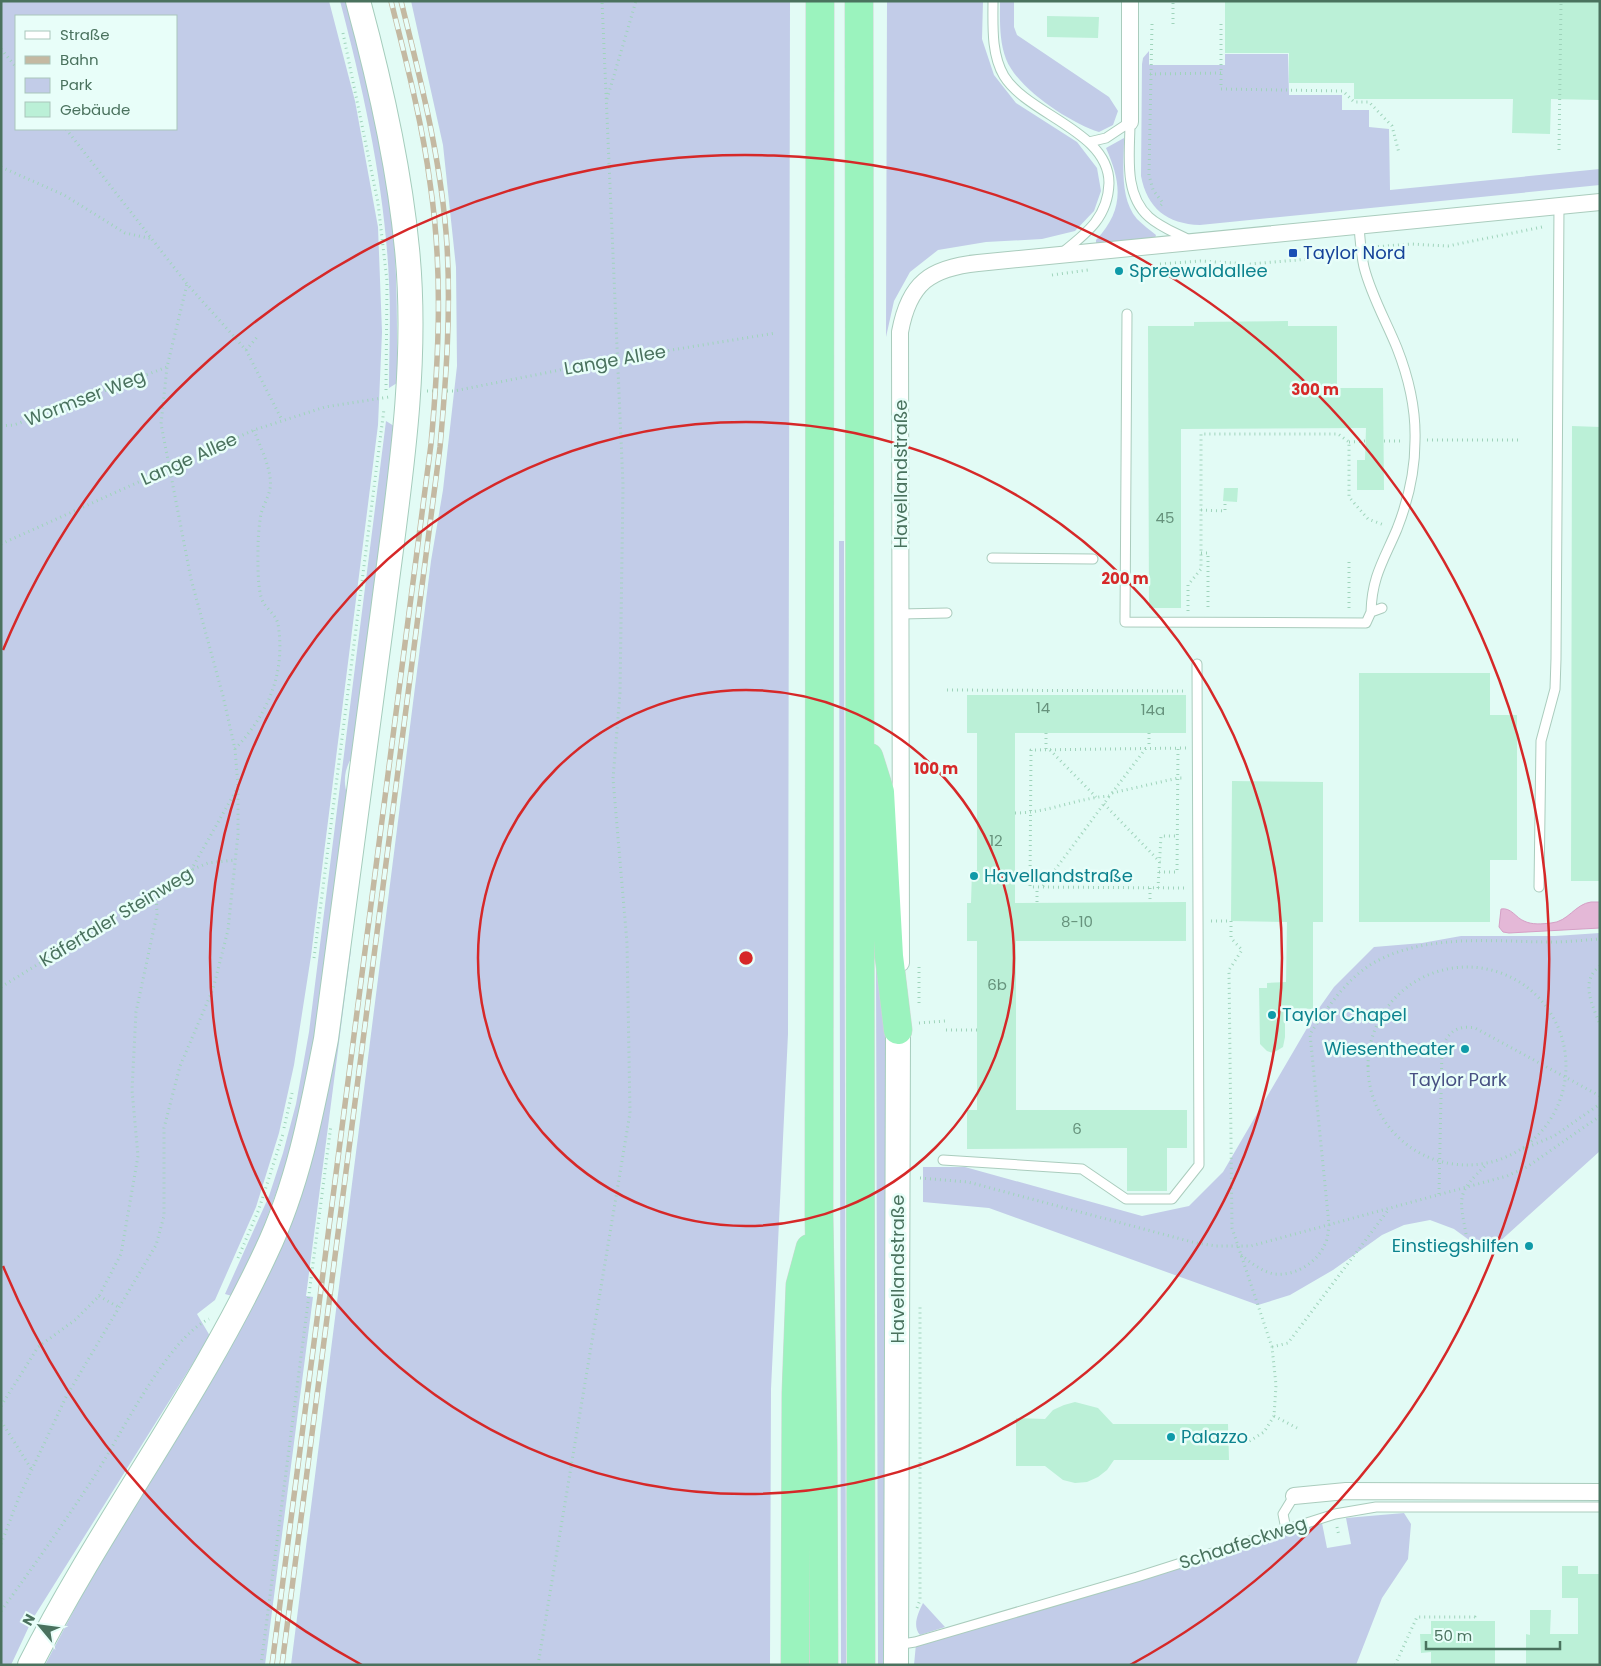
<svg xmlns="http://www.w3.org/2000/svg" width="1601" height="1666" font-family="Poppins,sans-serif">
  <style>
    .green { fill: #c2cce8; fill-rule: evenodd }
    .water { fill: #e4b8d7; stroke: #d59fc5 }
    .building { fill: #bbf0d7 }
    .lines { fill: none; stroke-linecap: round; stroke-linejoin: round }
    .lane-casing { stroke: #aaccbd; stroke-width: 11 }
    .street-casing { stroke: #aaccbd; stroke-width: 18 }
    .secondary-casing { stroke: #a5ccbc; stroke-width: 26 }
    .highway-casing { stroke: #ccd8d2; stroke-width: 29 }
    .path { stroke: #9fd4bb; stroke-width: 3; stroke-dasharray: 1 4; stroke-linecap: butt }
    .lane { stroke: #fff; stroke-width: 9 }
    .street { stroke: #fff; stroke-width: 16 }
    .secondary { stroke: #fff; stroke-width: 24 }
    .highway { stroke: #9bf3be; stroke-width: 28 }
    .rail-casing { stroke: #c4b9a2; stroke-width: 5.5 }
    .rail { stroke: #e8fef9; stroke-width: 4; stroke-dasharray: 11; stroke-linecap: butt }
    .ring { fill: none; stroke: #d62828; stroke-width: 2.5 }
    .transit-dot { fill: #1a4fb4; stroke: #e8fef9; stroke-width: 2 }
    .culture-dot { fill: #0f9aa8; stroke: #e8fef9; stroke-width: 2 }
    .labels { text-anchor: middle; stroke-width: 5; stroke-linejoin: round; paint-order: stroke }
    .number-label { font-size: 15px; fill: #66927c }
    .transit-label { font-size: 18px; fill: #164399; stroke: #e8fef9; text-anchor: start }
    .culture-label { font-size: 18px; fill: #0d838f; stroke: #e8fef9; text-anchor: start }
    .street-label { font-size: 18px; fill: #4a725e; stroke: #e8fef9 }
    .park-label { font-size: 18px; fill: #485183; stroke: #e8fef9 }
    .centre { fill: #d62828; stroke: #e8fef9; stroke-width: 2.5 }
    .ring-label { font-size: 15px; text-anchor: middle; font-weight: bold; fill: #d62828; stroke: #e8fef9; stroke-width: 5; stroke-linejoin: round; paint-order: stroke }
  </style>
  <rect width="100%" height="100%" fill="#e2fbf5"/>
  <path class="green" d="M1,1H329L355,101L378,227L382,332L378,425L311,956L294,1065L279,1133L256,1207L215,1300L197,1314L210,1336L32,1620L11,1665H1ZM16,16H176V129H16Z
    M340,1H348C364,67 382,134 390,202C398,262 397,322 397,383L389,388C389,353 391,317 389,282C385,187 364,92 340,1Z
    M411,1H790L788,1034L771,1389L770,1665H291L431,561L443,490L457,366L456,267L443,145Z
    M887,1H983L982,39L994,75L1016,103L1077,142L1097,168L1101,191L1094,211L1075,231L1042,239L986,242L938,250L910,272L894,301L886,337Z
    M1000,1H1014V27L1017,35L1109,97L1118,111L1113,125L1099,132C1070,123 1017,88 1006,59C999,40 1000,21 1000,1Z
    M1149,51V65H1225V54H1288L1289,95H1342V110H1369V127L1389,129L1390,190L1600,169V185L1200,225C1167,224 1147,208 1141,176L1142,64L1143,58Z
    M1124,138C1124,163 1119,198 1137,219C1143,225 1150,230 1156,235L1155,238L1096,244V240C1124,210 1122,184 1106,148Z
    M386,421L394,426L354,754C345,766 342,782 348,796L317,1032L290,1154L259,1240L232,1296L225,1294L269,1196L283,1153L296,1104L309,1032Z
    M839,541H844L846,1665H841Z
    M1600,933V1151L1487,1253L1454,1229L1430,1220L1404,1225L1382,1235L1333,1270L1290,1295L1258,1305L989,1208L923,1202V1167H965L1142,1216L1189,1206L1223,1172L1317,1011L1334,987L1374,947L1422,943L1461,936H1555Z
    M348,949L351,950L306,1296L313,1297L265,1665H45L90,1580L240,1327Z
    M876,957L885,999L886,1665H878Z
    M1404,1513L1411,1524L1408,1559L1382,1598L1356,1665H914L916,1644L1116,1588L1322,1523L1327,1548L1351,1544L1346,1518Z
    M923,1603L945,1627L920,1635C912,1626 918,1613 923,1603Z"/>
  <path class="water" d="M1591,902H1600V928L1509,933L1503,932L1499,927L1501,909C1511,907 1516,918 1524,921C1532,925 1542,924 1551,923C1568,922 1575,904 1591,902Z"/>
  <path class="building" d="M1225,1H1600V100L1551,99L1550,134L1512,133L1513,99H1354V83H1289V53H1225Z
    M1047,16L1099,17L1098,38L1047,37Z
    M1288,321V326H1337V388H1383L1384,490H1357V460H1365L1366,428L1181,429V608H1149L1148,326H1194V322Z
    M1572,426L1600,427V881H1571Z
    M1224,488H1238L1237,502L1223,501Z
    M1359,673H1490V715H1517V860H1490V922H1359Z
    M967,695H1186V733H1015V903L1186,902V941H1016V1110H1187V1148H1167V1191H1127V1148L967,1149V1110H977V941H967V903H971L972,870H977V733H967Z
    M1232,781L1323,782V922H1313V1009L1285,1008V1037L1283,1047L1273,1053L1267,1051L1260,1044L1259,988H1267V983L1286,982L1287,922L1231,921Z
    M1075,1402L1098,1408L1113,1424H1228L1229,1460H1114L1107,1470L1098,1477L1087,1482L1075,1483L1063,1480L1045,1466H1016V1418L1045,1419L1053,1410L1064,1405Z
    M1562,1566H1578V1574H1600V1665H1526V1634L1530,1635V1610H1551L1550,1634H1578V1598H1562Z
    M1431,1621H1495V1665H1431V1652L1421,1653L1420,1634H1431Z"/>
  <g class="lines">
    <defs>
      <path id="lane" d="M993,1C993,25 991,54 1004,76C1028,115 1109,131 1109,183C1108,217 1087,233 1063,252
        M1130,122C1130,153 1123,194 1149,217C1160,227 1176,233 1189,240
        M1089,142L1106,138L1130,122
        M1359,226C1360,239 1361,254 1364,267C1371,295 1386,321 1397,348C1408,376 1416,410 1415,441C1415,471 1408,501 1397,529C1384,560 1372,576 1371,612
        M1127,314L1125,622L1366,623L1371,612L1382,608
        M992,558L1093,559
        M901,614L947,613
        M1539,887L1541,741L1555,689L1556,659L1559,206
        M943,1160L1082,1169L1126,1199H1172L1199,1165L1197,664
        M1286,1529L1283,1514L1294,1496
        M896,1645L915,1642L1137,1577L1335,1514L1376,1507H1600"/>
      <path id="street" d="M1130,122V1
        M901,963L900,332C909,283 930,268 978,263L1600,202
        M1294,1496L1346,1491L1600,1492"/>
      <path id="secondary" d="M30,1665C102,1523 199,1396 266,1252C298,1185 312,1111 326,1039C346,896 364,753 383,611C398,492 419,369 407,249C399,165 380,82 358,1
        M896,1665L898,1030"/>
      <path id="highway" d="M820,1L819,1217L823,1443L824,1665
        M859,1L861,1665
        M869,757L880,792L889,956L898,1030
        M795,1665L796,1393L800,1285L810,1248"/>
    </defs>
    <use href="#lane" class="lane-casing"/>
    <use href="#street" class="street-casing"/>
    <use href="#secondary" class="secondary-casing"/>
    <use href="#highway" class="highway-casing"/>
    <path class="path" d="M1152,24L1149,175L1153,190L1163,203L1158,208
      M1173,24V1
      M1221,24V89L1343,91L1354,102H1369L1392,126L1399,153
      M343,33L378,203L387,281L386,390
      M1,49L16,67
      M1150,74L1222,73
      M607,99L636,1
      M66,129L187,284L246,350L282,420
      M1559,150L1561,1
      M1,167L64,195L125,233L153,239
      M1373,247L1411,244L1448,246L1542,227
      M1160,264L1200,261L1250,264L1310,259L1328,251L1349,249
      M1052,275L1088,270
      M246,350L258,336
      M427,391H454L616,359L776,333
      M1,426L14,425L167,367
      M1427,440H1522
      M1384,441H1403
      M1349,442L1366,441
      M1201,510L1225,511V503
      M1,544L254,430L325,407L389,397
      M1201,553H1208V609
      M1349,562V612
      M1188,611V585L1201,569V434H1338L1349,442V497L1368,519L1384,525
      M947,690L1186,691
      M1046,733V750
      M1149,733V748
      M1186,748L1031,750L1030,887L1187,888
      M235,749C268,714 286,673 278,624C276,615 267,609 263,602C257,590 258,562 258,549C258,538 259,525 261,514C263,506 268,498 270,489C273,471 260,447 254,430
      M1050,750L1096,797
      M1112,793L1146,748
      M1104,804L1160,862
      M1015,813C1048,813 1077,798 1109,796L1112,793L1178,778H1185
      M191,870L238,787
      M1159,872H1177L1178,748
      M1043,886L1109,797
      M1150,888V902
      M1158,888L1161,836H1177
      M1037,902V887
      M1211,921H1231V938L1242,950L1229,970L1232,1228L1272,1347L1276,1385L1274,1416L1264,1432L1248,1442H1229
      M314,958L384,409
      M1600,966C1579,981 1593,1006 1600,1025
      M919,967V1003
      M1368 1066a99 99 0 1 1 198 0a99 99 0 1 1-198 0Z
      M1,987L191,870L208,863L235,860
      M919,1023L945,1021
      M946,1030H977
      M284,1128L292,1093
      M1523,1149L1554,1136L1600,1104
      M920,1178L968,1182L1196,1243L1216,1246H1251L1507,1176L1527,1167L1600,1116
      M1439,1194L1442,1048C1448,1032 1457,1025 1475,1028L1600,1096
      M1466,1234C1459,1196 1457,1193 1486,1165
      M1241,1255C1250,1262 1262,1272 1275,1274C1295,1276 1317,1263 1325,1244C1328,1239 1328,1231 1329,1225L1310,1034C1327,1008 1348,976 1377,961C1430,933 1496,942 1554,942C1569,942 1585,940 1600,939
      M238,1258L259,1209L283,1134
      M99,1296L120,1308
      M1272,1347L1288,1343L1389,1209
      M1,1406L38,1347L75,1320L99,1296L121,1254L138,1156L132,1090L136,1012L157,914L156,891
      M1274,1416L1297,1428
      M1,1421L32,1470
      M1337,1527L1339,1536
      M1,1544L19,1497L66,1397L156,1245L164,1216V1128L180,1066L213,989L228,930L238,834V786L235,749L223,696L191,579L161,424L167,367L187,284
      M917,1608L920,1600V1304
      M1,1611C33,1567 64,1523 94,1477C121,1435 167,1339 209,1319
      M261,1665L331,1125
      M538,1665L630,1113L627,943L613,779L620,693L623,485L602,1
      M1395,1665L1417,1617H1475V1621"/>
    <use href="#lane" class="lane"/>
    <use href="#street" class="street"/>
    <use href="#secondary" class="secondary"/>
    <use href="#highway" class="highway"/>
    <defs>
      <path id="rail" d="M272,1665L431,444C439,357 443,269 430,183C422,121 406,61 391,1
        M282,1665L440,447C446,380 451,313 447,246C442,164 421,81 401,1"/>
    </defs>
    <use href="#rail" class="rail-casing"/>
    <use href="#rail" class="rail"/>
  </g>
  <g class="ring">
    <circle cx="746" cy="958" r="268"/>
    <circle cx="746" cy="958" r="536"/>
    <path d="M362 1665A804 804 0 0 1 3 1266M3 650A804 804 0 1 1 1130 1665"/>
  </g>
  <rect class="transit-dot" x="1288" y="248" width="10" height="10" rx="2.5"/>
  <g class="culture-dot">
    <circle cx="1119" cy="271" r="5"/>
    <circle cx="974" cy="876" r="5"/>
    <circle cx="1272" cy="1015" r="5"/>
    <circle cx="1465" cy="1049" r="5"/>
    <circle cx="1529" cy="1246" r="5"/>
    <circle cx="1171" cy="1437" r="5"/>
  </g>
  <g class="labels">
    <g class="number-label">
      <text x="1165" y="523">45</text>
      <text x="1043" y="713">14</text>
      <text x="1153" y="715">14a</text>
      <text x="996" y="846">12</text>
      <text x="1077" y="927">8-10</text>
      <text x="997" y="990">6b</text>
      <text x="1077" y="1134">6</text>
    </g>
    <g class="transit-label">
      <text x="1303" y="259">Taylor Nord</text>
    </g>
    <g class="culture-label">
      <text x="1129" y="277">Spreewaldallee</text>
      <text x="984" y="882">Havellandstraße</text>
      <text x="1282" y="1021">Taylor Chapel</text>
      <text x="1455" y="1055" text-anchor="end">Wiesentheater</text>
      <text x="1519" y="1252" text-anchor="end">Einstiegshilfen</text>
      <text x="1181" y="1443">Palazzo</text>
    </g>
    <g class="street-label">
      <text transform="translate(615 360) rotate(-10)" y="6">Lange Allee</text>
      <text transform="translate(85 398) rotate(-21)" y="6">Wormser Weg</text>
      <text transform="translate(189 459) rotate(-24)" y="6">Lange Allee</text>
      <text transform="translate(901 474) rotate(-90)" y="6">Havellandstraße</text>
      <text transform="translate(116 917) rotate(-31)" y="6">Käfertaler Steinweg</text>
      <text transform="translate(898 1269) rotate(-90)" y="6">Havellandstraße</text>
      <text transform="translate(1243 1543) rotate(-18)" y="6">Schaafeckweg</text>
    </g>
    <g class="park-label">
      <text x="1458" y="1086">Taylor Park</text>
    </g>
  </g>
  <circle cx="746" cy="958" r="8" class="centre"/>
  <g class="ring-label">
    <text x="1315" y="395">300 m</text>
    <text x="1125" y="584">200 m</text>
    <text x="936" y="774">100 m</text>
  </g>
  <rect width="1601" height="1666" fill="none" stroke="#4a725e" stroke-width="5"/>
  <rect x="15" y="15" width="162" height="115" fill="#e8fef9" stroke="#a9c6bb"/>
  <rect x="25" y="31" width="25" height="8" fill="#ffffff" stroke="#a9c6bb"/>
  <text x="60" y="40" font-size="15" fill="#4a725e">Straße</text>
  <rect x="25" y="56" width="25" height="8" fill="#c4b9a2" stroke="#a9c6bb"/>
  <text x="60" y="65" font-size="15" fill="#4a725e">Bahn</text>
  <rect x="25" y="78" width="25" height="15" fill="#c2cce8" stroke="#a9c6bb"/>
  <text x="60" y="90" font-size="15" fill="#4a725e">Park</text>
  <rect x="25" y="102" width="25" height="15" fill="#bbf0d7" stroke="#a9c6bb"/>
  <text x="60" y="115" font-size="15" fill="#4a725e">Gebäude</text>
  <g transform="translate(40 1626) rotate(299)" stroke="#e8fef9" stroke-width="4" paint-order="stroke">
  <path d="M0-4L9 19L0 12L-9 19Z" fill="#4a725e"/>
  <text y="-8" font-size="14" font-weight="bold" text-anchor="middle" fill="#4a725e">N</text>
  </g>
  <path d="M1426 1641v8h134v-8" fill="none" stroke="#4a725e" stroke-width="2.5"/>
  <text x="1434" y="1641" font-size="15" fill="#4a725e" stroke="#e8fef9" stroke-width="4" paint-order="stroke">50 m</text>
</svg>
